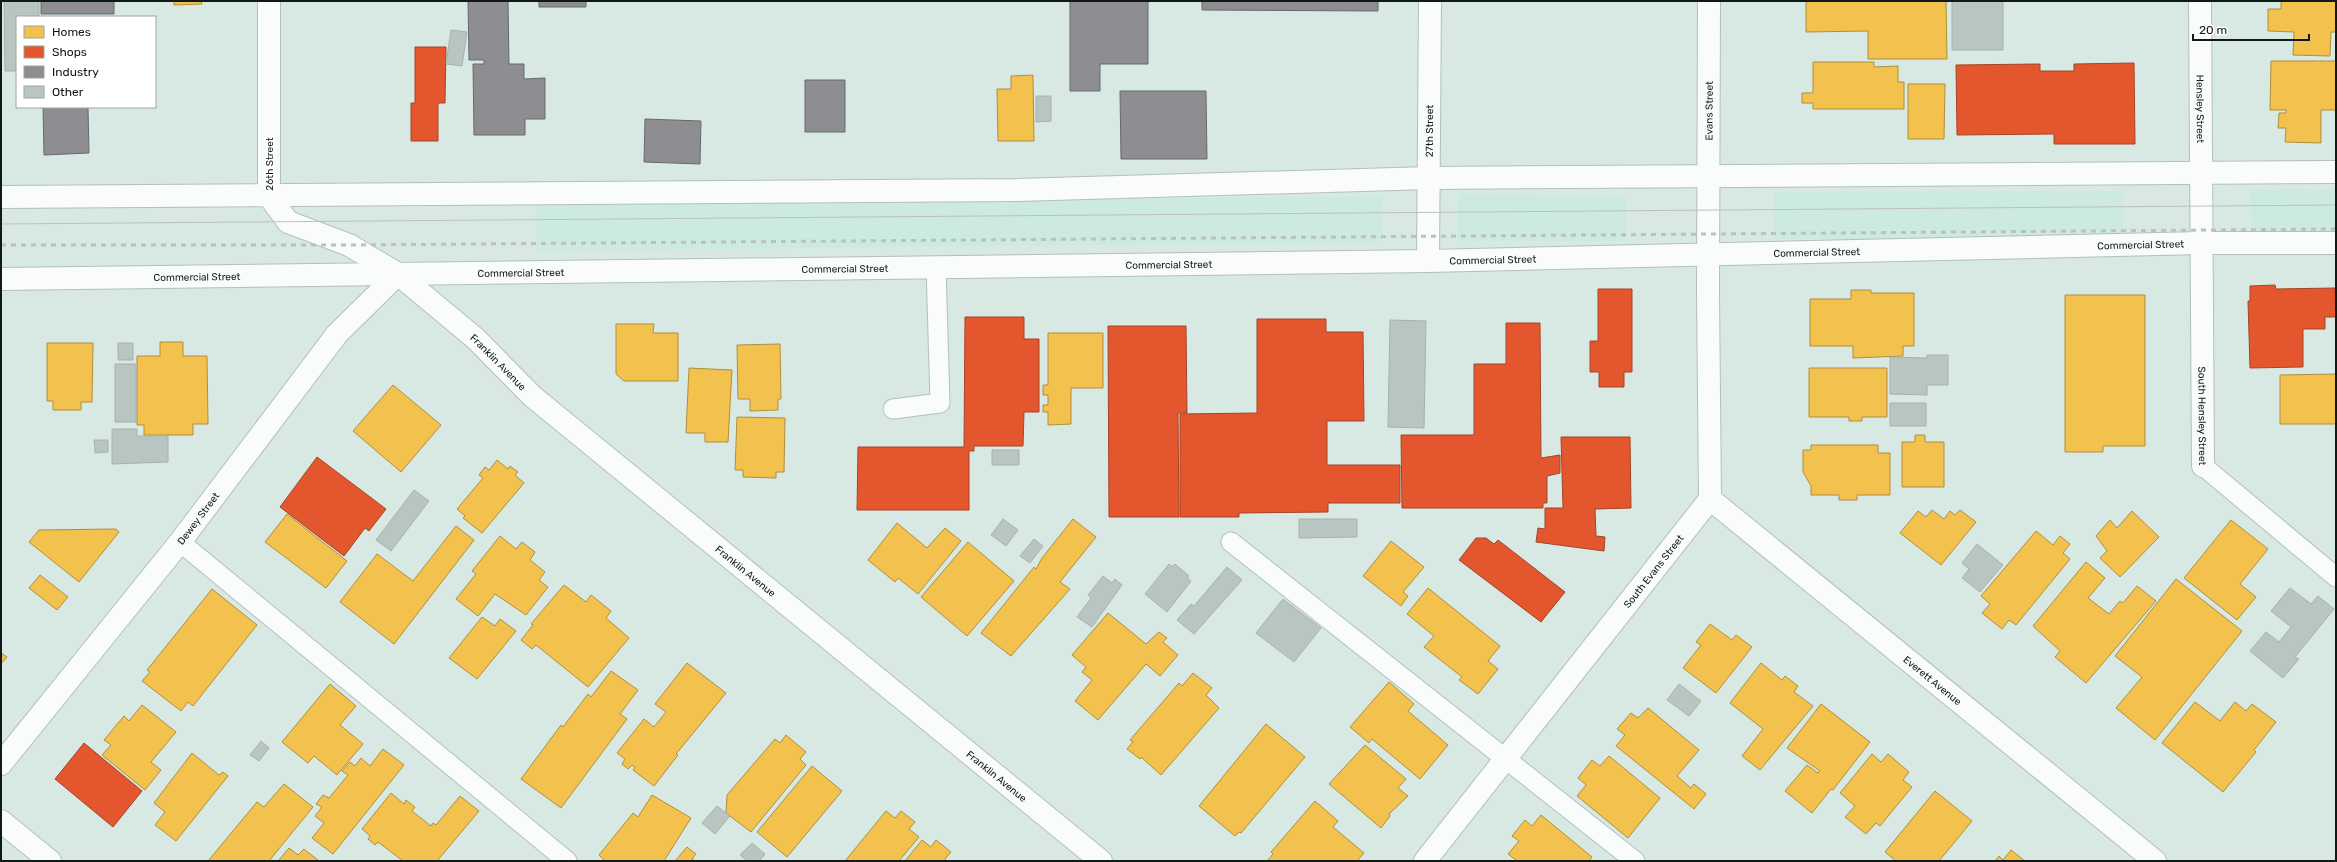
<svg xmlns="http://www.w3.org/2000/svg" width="2337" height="862" font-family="Rubik,sans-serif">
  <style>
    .built { fill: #cdeadf }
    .homes { fill: #f2c14e; stroke: #ae8f3d }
    .shops { fill: #e4572e; stroke: #a44427 }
    .industry { fill: #8d8d92; stroke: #676a6d }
    .building { fill: #b8c5c0; stroke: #a5b2ae }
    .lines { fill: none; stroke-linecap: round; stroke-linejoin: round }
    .service-casing { stroke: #b3bfbb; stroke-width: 21 }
    .minor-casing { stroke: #b3bfbb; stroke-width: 24 }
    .secondary-casing { stroke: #b3bfbb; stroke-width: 24 }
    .service { stroke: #f9fcfb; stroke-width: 19 }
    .minor { stroke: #f9fcfb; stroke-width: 22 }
    .secondary { stroke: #f9fcfb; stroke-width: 22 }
    .tram { stroke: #bcc0be; stroke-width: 1 }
    .rail { stroke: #bcc0be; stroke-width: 3; stroke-dasharray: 5 5; stroke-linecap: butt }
    .labels { text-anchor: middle; stroke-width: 4; stroke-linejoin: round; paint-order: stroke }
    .street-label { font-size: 10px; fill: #0f1916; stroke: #fff }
  </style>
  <rect width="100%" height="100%" fill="#d8e9e3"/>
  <path class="built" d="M2250,189H2336V235H2251Z
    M2123,191V237L1774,239V192Z
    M1458,194L1626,195V241H1458Z
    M1382,196V242L536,251V203L872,202Z"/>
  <path class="homes" d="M174,1H201L202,4L174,5Z
    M1817,1H1946L1947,59H1868V31L1806,32V2Z
    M2281,1H2336V32H2331L2330,56L2293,55L2294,32L2268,31V9H2281Z
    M2271,61H2336V110H2321V143L2285,142L2286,128H2278L2279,113H2286V110H2270Z
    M1813,62H1874V67L1898,66V82H1904V109H1813V103H1802V93H1813Z
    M1033,75L1034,141H998L997,89H1011V76Z
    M1908,84H1945L1944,139H1908Z
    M1851,290H1871V293H1914V346H1903V356L1853,358V346H1810V299H1851Z
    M2065,295H2145V446H2103V452H2065Z
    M616,324H654L653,333H678V381H624L616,374Z
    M1048,333H1103V388H1071V424L1048,425V412H1043V405H1048V395H1043V385H1048Z
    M160,342H183V356H207L208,424H193V435H144V425H137V356H160Z
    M47,343H93L92,402H81V410H53V401H47Z
    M780,344L781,399H778V410L750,411V399H738L737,345Z
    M689,368L732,370L728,442H705V433H686Z
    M1809,368H1887V417H1862V421H1849V417H1809Z
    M2336,374V424H2280V375Z
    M393,385L441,425L401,472L353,431Z
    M737,417L785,418L784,472H776V478L743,477V470H735Z
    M1915,435H1925V442H1944V487H1902V442H1915Z
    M1811,445H1878V453H1890V495H1857V500H1839V495H1811V486L1803,472V450H1811Z
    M497,460L508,469L510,466L518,472L515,475L524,483L482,533L463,518L465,516L457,509L483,478L479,475L485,467L489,470Z
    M1932,510L1944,519L1950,511L1955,515L1960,510L1976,522L1941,565L1900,533L1918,511L1926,517Z
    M2132,511L2159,537L2120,577L2100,558L2107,551L2096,536L2110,520L2117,528Z
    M287,514L347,561L326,588L265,542Z
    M1073,519L1096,537L1060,582L1070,589L1011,656L981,633L1034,567L1036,569L1042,558Z
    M2231,520L2268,549L2240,584L2256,597L2237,620L2184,578Z
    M897,523L927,548L945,528L961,541L918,594L898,578L895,582L868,560Z
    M456,526L474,540L394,644L340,602L377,554L413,581Z
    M116,529L119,532L79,582L29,542L39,530Z
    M2036,531L2053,545L2060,536L2070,544L2063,553L2070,559L2016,625L2009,620L2002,629L1982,613L1990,604L1981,596Z
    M500,536L516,549L522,542L535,552L530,560L545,572L539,580L548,587L526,615L495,594L478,616L456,599L476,574L472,571Z
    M1391,541L1424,567L1403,592L1408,596L1401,606L1363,576Z
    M968,542L1014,581L967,636L921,597Z
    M2086,562L2105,578L2088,598L2109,614L2120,601L2123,603L2137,586L2156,601L2086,683L2055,657L2060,651L2033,626Z
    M40,575L68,597L57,610L29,588Z
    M2176,579L2242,631L2155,740L2116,708L2142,677L2115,656Z
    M564,585L586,602L591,595L611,611L606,618L629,638L588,687L536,645L532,649L521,640L533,625L531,624Z
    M1428,588L1500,646L1488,661L1498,669L1478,694L1459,680L1462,677L1424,647L1434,636L1407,614Z
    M212,589L257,625L193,706L188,702L181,711L142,681L150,672L147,670Z
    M1108,613L1146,644L1159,632L1167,638L1163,642L1178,655L1160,676L1146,664L1098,720L1075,701L1092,680L1082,672L1086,667L1072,655Z
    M482,617L495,626L500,619L516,631L477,679L449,658Z
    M1710,624L1732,640L1736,635L1752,647L1716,693L1683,668L1701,645L1696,642Z
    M1,653L7,657L1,664Z
    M687,663L726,693L676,754L678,755L654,786L633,770L635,767L632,765L628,769L622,764L625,759L617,753L644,719L654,727L666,712L655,704Z
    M1761,663L1782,680L1785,676L1798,686L1794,692L1813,706L1760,770L1742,756L1763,729L1730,703Z
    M611,671L638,690L620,714L627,719L561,808L521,779L561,725L563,727L588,694L591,697Z
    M1193,673L1212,688L1206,695L1219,708L1161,775L1141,757L1140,759L1127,749L1133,742L1130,740L1179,683L1182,686Z
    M1389,682L1414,704L1408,711L1448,745L1420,779L1372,739L1369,743L1350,727Z
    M330,684L356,706L340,725L363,744L337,775L314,756L308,763L282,742Z
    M2195,702L2220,721L2235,702L2246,711L2252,704L2276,722L2254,750L2256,752L2223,792L2162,743Z
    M1821,704L1870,742L1833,790L1831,789L1812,813L1785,791L1807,765L1818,773L1820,771L1787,748Z
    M142,705L176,732L151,762L161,770L145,790L102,755L111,745L104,740L124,716L129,721Z
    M1648,708L1699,750L1677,776L1691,788L1694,784L1706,794L1694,809L1616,746L1625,735L1617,729L1631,713L1638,718Z
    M1266,724L1305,757L1241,833L1239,832L1235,836L1199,806Z
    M786,735L806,752L800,759L806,765L751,832L726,813L727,795L775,739L780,743Z
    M1365,745L1406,779L1398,788L1408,796L1389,814L1390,816L1381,828L1329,784Z
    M383,749L404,765L333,854L312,838L324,823L315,816L322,807L316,804L323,795L329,798L348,775L342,771L350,762L355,766L361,758L370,766Z
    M192,753L219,775L223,772L228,776L176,841L155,825L165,812L154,803Z
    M1872,754L1881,762L1888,754L1909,772L1903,780L1912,787L1880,826L1876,823L1866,834L1845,817L1855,806L1840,793Z
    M1609,756L1660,798L1628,838L1577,796L1586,785L1578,778L1592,760L1600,766Z
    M812,766L842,791L787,857L757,832Z
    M284,784L313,807L269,861H208L257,802L264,807Z
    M1935,791L1972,821L1939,861H1896L1885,852Z
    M391,793L404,804L406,800L415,807L412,811L431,826L433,823L436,825L460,796L479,811L437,861H403L378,842L375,845L368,839L370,836L362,829Z
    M652,795L691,818L664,861H605L599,855L633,813L638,817Z
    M1315,801L1338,821L1333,827L1364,853L1357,861H1267L1273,854L1271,852Z
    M886,811L895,818L901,811L915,822L909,829L919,837L899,861H845Z
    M1541,815L1592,857L1589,861H1517L1508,854L1519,841L1512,836L1525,820L1532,826Z
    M922,840L931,847L936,840L951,852L945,859L947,861H905Z
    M687,847L696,854L692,859L695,861H675Z
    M289,848L298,855L304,849L319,861H278Z
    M2011,850L2025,861H1995L1999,856L2003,860Z"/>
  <path class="shops" d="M415,47H446L445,103H438V141H411V103H415Z
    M2134,63L2135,144H2054V134L1957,135L1956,65L2040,64V71H2074V64Z
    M2275,285L2276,289L2335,288L2336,317H2325V329H2303V367L2250,368L2248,301H2250V286Z
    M1598,289H1632V372H1624V387H1599V372H1590V341H1598Z
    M965,317H1024V339H1039V412H1024L1023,446H974V451H969V510H857L858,447H964Z
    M1257,319H1326V332H1363L1364,421H1327V465H1400V503H1328V512L1239,513V517H1180V414L1257,413Z
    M1506,323H1540L1541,458L1560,455V473L1547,476V503H1543V508H1402L1401,435H1474V364H1506Z
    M1108,326H1186L1187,413H1178L1179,517H1109Z
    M1561,437H1630L1631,508L1595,509L1596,536L1605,537L1604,551L1536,542L1538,528L1545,529V508H1563Z
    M317,457L386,509L369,531L365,528L344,556L280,507Z
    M1476,538H1486L1494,544L1498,540L1565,592L1541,622L1459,560Z
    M84,743L142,791L113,827L55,779Z"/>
  <path class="industry" d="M41,1H114V14H41Z
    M468,1H508L509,64H524V79L545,78V119H525V135H474L473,64H484V60H469Z
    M539,1H586V7H539Z
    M1070,1H1148V64H1100V91H1070Z
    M1202,1H1378V11L1202,10Z
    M805,80H845V132H805Z
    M1120,91H1206L1207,159H1121Z
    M43,107H88L89,153L44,155Z
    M645,119L701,121L700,164L644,162Z"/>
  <path class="building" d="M4,1H39V17H17V71H5Z
    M1952,1H2003V50H1952Z
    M451,30L467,32L462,66L446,64Z
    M1036,96H1051V121L1036,122Z
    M1390,320L1426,321L1424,428L1388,427Z
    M118,343H133V360H118Z
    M1927,355H1948V385H1927V395L1890,394V357L1927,358Z
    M115,364H136V422H115Z
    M1890,403H1926V426H1890Z
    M112,429H137V436H168V462L112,464Z
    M94,440H108V452L95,453Z
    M992,450H1019V465H992Z
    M414,490L429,501L391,551L376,540Z
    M1003,519L1018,530L1006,546L991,535Z
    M1299,519H1357V537L1299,538Z
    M1034,539L1043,546L1030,563L1020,556Z
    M1977,544L2003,565L1980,592L1962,578L1969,569L1962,563Z
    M1169,564L1173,567L1175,564L1189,576L1187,578L1191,581L1167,612L1145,594Z
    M1227,567L1242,580L1194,634L1177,620L1191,604L1194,606Z
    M1103,576L1112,583L1115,579L1122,585L1092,627L1077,617L1091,598L1088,595Z
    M2290,588L2311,604L2318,596L2334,609L2295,657L2299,659L2283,678L2250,651L2266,632L2279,642L2291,627L2271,611Z
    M1283,599L1321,628L1294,662L1256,633Z
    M1679,684L1701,701L1689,716L1667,700Z
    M261,741L269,748L259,761L250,755Z
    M717,806L730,816L715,834L702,823Z
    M752,843L765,854L759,861H747L740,855Z"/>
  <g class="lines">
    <defs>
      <path id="service" d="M893,409L940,403L936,266
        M2203,466L2336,577
        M180,542L567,861
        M1231,542L1635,861"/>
      <g id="minor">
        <path id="s1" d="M269,1V196L288,222L349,245L398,274L476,339L532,396L1101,861"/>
        <path id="s2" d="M2200,1L2203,466"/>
        <path id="s3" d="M1428,261L1430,1"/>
        <path id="s4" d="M1710,499L2155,861"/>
        <path id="s5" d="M1,764L180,542L337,334L398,274"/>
        <path id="s6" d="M1425,861L1710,499L1708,292L1709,1"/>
      </g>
      <g id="secondary">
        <path d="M1,197L1018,190L1429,178L2336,172"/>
        <path id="s7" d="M1,279L1428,261L2201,243H2336"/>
        <path d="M1,821L50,861"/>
      </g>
    </defs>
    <use href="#service" class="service-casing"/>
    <use href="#minor" class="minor-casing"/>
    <use href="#secondary" class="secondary-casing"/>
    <use href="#service" class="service"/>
    <use href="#minor" class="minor"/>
    <use href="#secondary" class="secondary"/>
    <path class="tram" d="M1,224L2336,205"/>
    <path class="rail" d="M1,245H349L2336,229"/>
  </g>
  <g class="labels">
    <g class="street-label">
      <text dy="4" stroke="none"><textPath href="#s2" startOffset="108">Hensley Street</textPath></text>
      <text dy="4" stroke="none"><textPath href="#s6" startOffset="849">Evans Street</textPath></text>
      <text dy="4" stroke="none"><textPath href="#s3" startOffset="130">27th Street</textPath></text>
      <text transform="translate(269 164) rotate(-90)" y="4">26th Street</text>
      <text dy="4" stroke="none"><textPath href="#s7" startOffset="2140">Commercial Street</textPath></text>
      <text dy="4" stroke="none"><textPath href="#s7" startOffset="1816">Commercial Street</textPath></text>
      <text dy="4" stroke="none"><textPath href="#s7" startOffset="1492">Commercial Street</textPath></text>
      <text dy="4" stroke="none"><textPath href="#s7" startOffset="1168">Commercial Street</textPath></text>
      <text dy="4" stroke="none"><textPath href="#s7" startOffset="844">Commercial Street</textPath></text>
      <text dy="4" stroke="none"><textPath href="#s7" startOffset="520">Commercial Street</textPath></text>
      <text dy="4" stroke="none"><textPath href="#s7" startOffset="196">Commercial Street</textPath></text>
      <text dy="4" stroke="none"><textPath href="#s1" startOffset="483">Franklin Avenue</textPath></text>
      <text dy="4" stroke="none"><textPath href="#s2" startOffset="415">South Hensley Street</textPath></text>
      <text dy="4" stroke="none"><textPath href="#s5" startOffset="315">Dewey Street</textPath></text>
      <text dy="4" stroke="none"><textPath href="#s1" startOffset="807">Franklin Avenue</textPath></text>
      <text dy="4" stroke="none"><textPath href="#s6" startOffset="369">South Evans Street</textPath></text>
      <text dy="4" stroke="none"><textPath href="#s4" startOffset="287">Everett Avenue</textPath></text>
      <text dy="4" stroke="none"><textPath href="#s1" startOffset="1131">Franklin Avenue</textPath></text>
    </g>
  </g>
  <rect width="2337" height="862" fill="none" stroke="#0f1916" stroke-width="4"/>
  <rect x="16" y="16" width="140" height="92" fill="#ffffff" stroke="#9fa3a2"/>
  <rect x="24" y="26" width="20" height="12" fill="#f2c14e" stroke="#9fa3a2"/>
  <text x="52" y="36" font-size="12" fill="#0f1916">Homes</text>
  <rect x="24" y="46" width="20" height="12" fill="#e4572e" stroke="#9fa3a2"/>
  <text x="52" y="56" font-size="12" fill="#0f1916">Shops</text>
  <rect x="24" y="66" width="20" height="12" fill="#8d8d92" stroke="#9fa3a2"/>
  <text x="52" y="76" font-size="12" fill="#0f1916">Industry</text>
  <rect x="24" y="86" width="20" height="12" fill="#b8c5c0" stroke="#9fa3a2"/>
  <text x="52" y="96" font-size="12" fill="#0f1916">Other</text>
  <path d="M2193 34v6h116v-6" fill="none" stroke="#0f1916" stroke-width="2"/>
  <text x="2199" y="34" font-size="12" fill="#0f1916" stroke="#ffffff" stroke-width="3" paint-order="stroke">20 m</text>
</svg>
